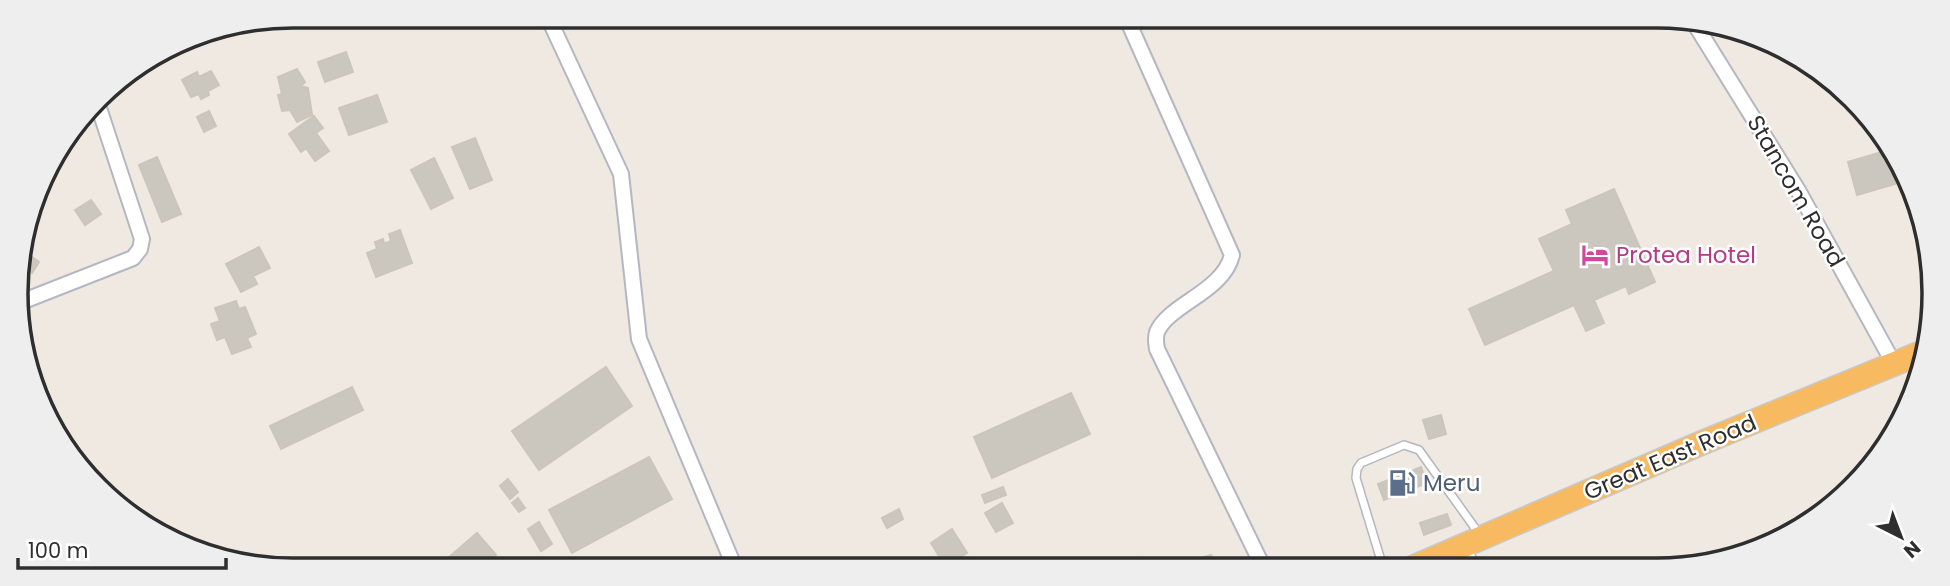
<svg xmlns="http://www.w3.org/2000/svg" width="1950" height="586" font-family="Poppins,sans-serif">
  <style>
    .building { fill: #cbc7bf; stroke: #cbc5ba; stroke-width: 2 }
    .lines { fill: none; stroke-linecap: round; stroke-linejoin: round }
    .service-casing { stroke: #b4b7c1; stroke-width: 10 }
    .minor-casing { stroke: #b4b7c1; stroke-width: 18 }
    .tertiary-casing { stroke: #b4b7c1; stroke-width: 19 }
    .trunk-casing { stroke: #c9c9c9; stroke-width: 26 }
    .service { stroke: #fff; stroke-width: 7 }
    .minor { stroke: #fff; stroke-width: 14 }
    .tertiary { stroke: #fff; stroke-width: 16 }
    .trunk { stroke: #f8ba60; stroke-width: 23 }
    .labels { text-anchor: middle; stroke-width: 5; stroke-linejoin: round; paint-order: stroke }
    .street-label { font-size: 23px; fill: #2e2e2e; stroke: #fff }
    .hotel-label { font-size: 23px; fill: #b23c85; stroke: #fff; text-anchor: start }
    .service-label { font-size: 23px; fill: #4e5e75; stroke: #fff; text-anchor: start }
    .rim { fill: none; stroke: #2e2e2e; stroke-width: 3.5 }
  </style>
  <rect width="100%" height="100%" fill="#efe9e1"/>
  <path class="building" d="M346,52L353,72L325,82L318,62Z
    M297,69L305,82L301,86L308,88L312,115L297,122L290,110L282,111L278,95L282,94L278,77Z
    M211,71L219,85L208,91L209,95L201,99L199,94L191,97L182,80L197,72L199,77Z
    M377,95L387,122L349,135L339,108Z
    M209,111L216,126L204,132L197,117Z
    M314,116L323,128L316,133L329,151L315,161L306,148L301,152L289,134Z
    M475,138L492,180L470,189L452,147Z
    M1892,149L1905,181L1857,195L1848,162Z
    M157,157L181,214L162,222L139,165Z
    M434,158L453,198L431,209L411,170Z
    M1614,189L1655,282L1629,294L1626,286L1594,300L1604,323L1586,331L1574,305L1485,345L1469,309L1554,271L1539,239L1572,224L1566,210Z
    M91,200L101,214L85,225L75,210Z
    M400,230L412,263L376,277L367,253L377,249L375,242L383,239L384,244L391,241L389,234Z
    M259,247L270,268L253,276L257,284L241,292L226,264Z
    M21,249L39,262L32,273L19,264Z
    M236,301L239,309L245,307L256,334L247,338L251,347L232,354L225,337L217,340L211,324L220,321L215,308Z
    M606,367L632,406L539,470L512,431Z
    M352,387L363,410L281,449L270,426Z
    M1071,393L1090,434L992,478L974,437Z
    M1441,415L1446,434L1429,439L1423,420Z
    M649,457L672,499L572,553L549,510Z
    M1421,467L1427,483L1384,500L1378,484Z
    M508,479L518,492L510,499L500,486Z
    M1003,487L1006,495L985,503L982,495Z
    M518,498L525,508L519,512L512,503Z
    M1002,503L1013,523L996,532L985,513Z
    M899,509L903,519L887,528L882,518Z
    M1447,514L1451,525L1424,535L1420,523Z
    M539,522L552,544L541,551L528,529Z
    M952,529L967,553L945,566L931,543Z
    M477,533L496,555L484,565H440Z
    M1211,555L1215,567H1171Z
    M1141,558L1143,565L1136,567H1116Z"/>
  <g class="lines">
    <defs>
      <path id="service" d="M1383,567L1356,478L1357,469L1361,463L1404,445L1419,450L1480,535"/>
      <path id="minor" d="M548,17L621,174L639,339L734,566
        M1127,19L1232,255C1223,292 1169,304 1157,332C1155,338 1156,343 1157,349L1263,567
        M1693,21L1799,192L1894,364
        M21,302L133,258L140,249L142,239L97,102"/>
      <path id="tertiary" d="M1463,548L1471,567"/>
      <path id="trunk" d="M1414,567L1699,444L1928,350"/>
    </defs>
    <use href="#service" class="service-casing"/>
    <use href="#minor" class="minor-casing"/>
    <use href="#tertiary" class="tertiary-casing"/>
    <use href="#trunk" class="trunk-casing"/>
    <use href="#service" class="service"/>
    <use href="#minor" class="minor"/>
    <use href="#tertiary" class="tertiary"/>
    <use href="#trunk" class="trunk"/>
  </g>
  <defs>
    <symbol id="hotel-bare" viewBox="-9 -9 18 18"><path d="M-6-4.5h1.5V1H6V5H4.5V3h-9V5H-6ZM-4 0a1.8 1.8 0 1 1 3.6 0ZM.5 0V-2.5h3Q6-2.5 6 0Z" fill="#d1479c" stroke="#fff" stroke-width="2.5" paint-order="stroke"/></symbol>
    <symbol id="fuel-bare" viewBox="-9 -9 18 18"><path d="M-5.5-6h7V0h2V4h1.3V-2.5L3-4.5l.8-.8L6-3V5H2.5V1h-1V6h-7ZM-4.2-4.7v3.2H.2V-4.7Z" fill="#5c6f8a" stroke="#fff" stroke-width="2.5" paint-order="stroke"/></symbol>
  </defs>
  <g fill-rule="evenodd">
    <use href="#hotel-bare" x="1576" y="236" width="38" height="38"/>
    <use href="#fuel-bare" x="1383" y="464" width="38" height="38"/>
  </g>
  <g class="labels">
    <g class="street-label">
      <text transform="translate(1796 191) rotate(60)" y="8">Stancom Road</text>
      <text transform="translate(1670 457) rotate(-23)" y="8">Great East Road</text>
    </g>
    <g class="hotel-label">
      <text x="1616" y="263">Protea Hotel</text>
    </g>
    <g class="service-label">
      <text x="1423" y="491">Meru</text>
    </g>
  </g>
  <path d="M0 0H1950V586H0ZM293 28H1657A265 265 0 0 1 1922 293V293A265 265 0 0 1 1657 558H293A265 265 0 0 1 28 293V293A265 265 0 0 1 293 28Z" fill="#eee" fill-rule="evenodd"/>
  <path class="rim" d="M293 28H1657A265 265 0 0 1 1922 293V293A265 265 0 0 1 1657 558H293A265 265 0 0 1 28 293V293A265 265 0 0 1 293 28Z"/>
  <g transform="translate(1901 537) rotate(138)" stroke="#ffffff" stroke-width="5" paint-order="stroke">
  <path d="M0-5L12 26L0 18L-12 26Z" fill="#2e2e2e"/>
  <text y="-10" font-size="19" font-weight="bold" text-anchor="middle" fill="#2e2e2e">N</text>
  </g>
  <path d="M18 558v10h208v-10" fill="none" stroke="#2e2e2e" stroke-width="3.5"/>
  <text x="28" y="558" font-size="21" fill="#2e2e2e" stroke="#ffffff" stroke-width="5" paint-order="stroke">100 m</text>
</svg>
